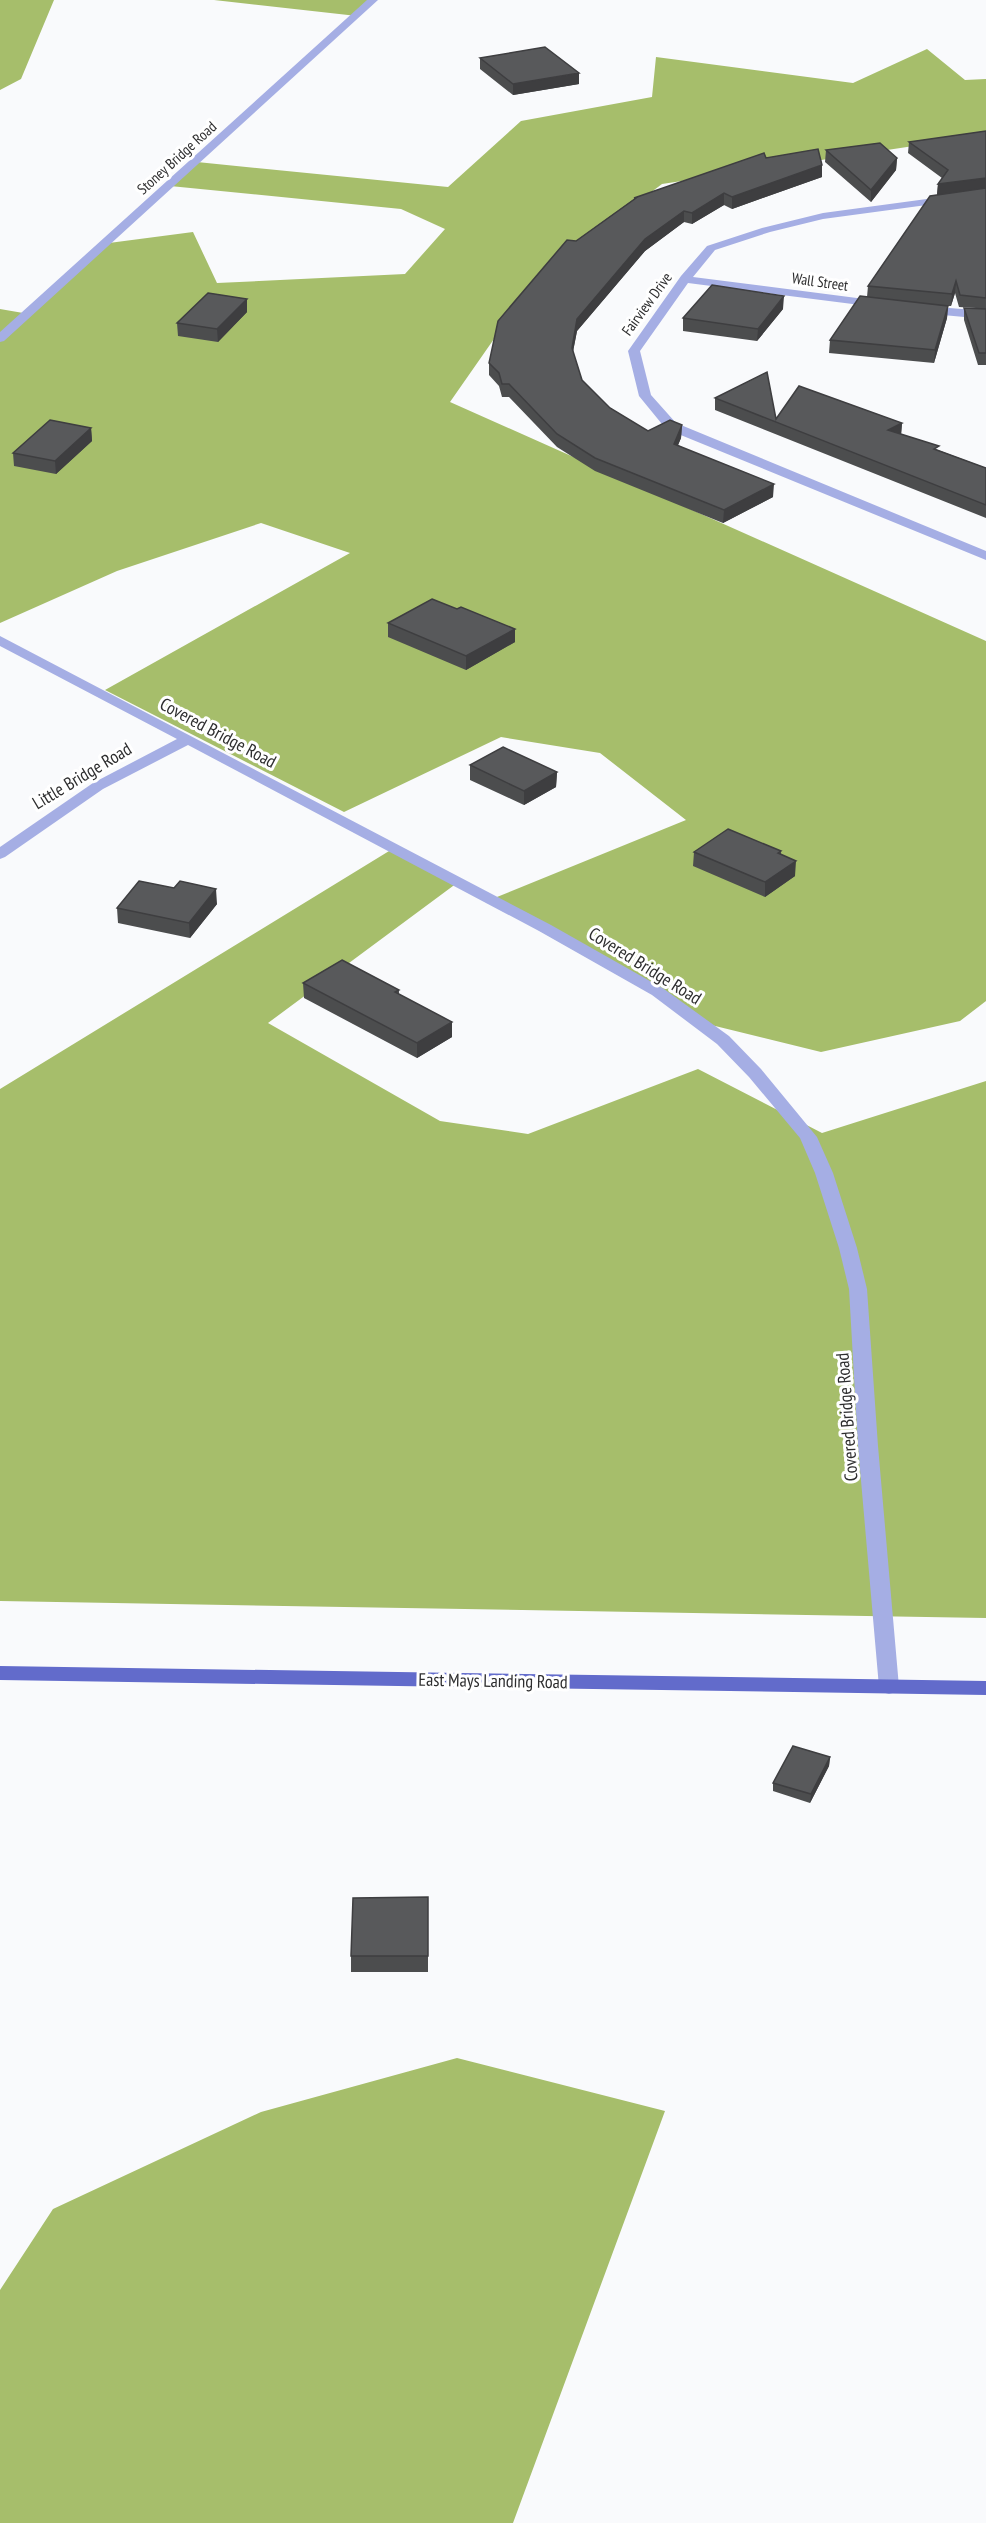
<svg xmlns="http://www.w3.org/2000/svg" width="986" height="2523" font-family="'PT Sans Narrow',sans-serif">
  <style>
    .forest { fill: #a6be6b }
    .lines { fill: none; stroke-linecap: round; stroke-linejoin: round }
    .street { fill: #a5aee4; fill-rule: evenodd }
    .primary { fill: #626bcb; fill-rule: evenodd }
    .wall { fill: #4c4d4e }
    .shaded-wall { fill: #3e3e40 }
    .building { fill: #58595b; stroke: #3e3e40; stroke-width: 1.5 }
    .labels { text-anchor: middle; stroke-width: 6; stroke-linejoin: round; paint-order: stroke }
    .far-street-label { font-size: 15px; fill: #2e2e2f; stroke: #fff }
    .street-label { font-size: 18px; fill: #2e2e2f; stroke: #fff }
  </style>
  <rect width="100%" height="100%" fill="#f9fafc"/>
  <path class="forest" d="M0,0H54L21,79L0,90Z
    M214,0H376L357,16Z
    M927,49L965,80L986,79V135L662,184L535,280L450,402L986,641V1001L960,1021L821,1052L703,1023L487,901L686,820L600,753L501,737L344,812L105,690L350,553L261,523L117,571L0,623V309L29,314L109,243L193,232L217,283L405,274L445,229L401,209L170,186L197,162L448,187L521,121L652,97L656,57L853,83Z
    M394,848L457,883L268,1023L440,1121L528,1134L698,1069L822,1133L986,1081V1618L0,1601V1089Z
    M457,2058L665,2111L513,2523H0V2290L53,2209L261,2112Z"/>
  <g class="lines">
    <path class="street" d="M367,0H378L4,341L0,342V332Z
      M986,191V197L823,219L770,232L715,250L693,277L880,301L884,302V308L688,283L640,351L651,395L676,423L986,551V560L666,429L639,396L628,351L681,276L707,246L762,228L823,213Z
      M925,306L986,311V319L921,313V307Z
      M0,636L551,925L664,989L729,1036L761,1069L817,1137L833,1173L857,1248L867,1289L878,1446L899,1687L896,1692L889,1694L882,1692L879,1687L858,1446L849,1289L839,1248L815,1173L800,1138L749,1077L717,1044L652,995L539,931L188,745L103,789L5,857L0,859V847L93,783L177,739L0,646Z"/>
    <path class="primary" d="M0,1666L986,1681V1695L0,1680Z"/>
  </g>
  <path class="wall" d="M480,58L579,84L513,95L480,69Z
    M986,131V365H978L964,320V308H976L959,307L955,293L951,306H948L947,318L934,363L829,353L830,340L867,297L868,286L937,195L938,184L942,178L908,153L909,142Z
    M826,150L897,158L896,170L871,202L825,162Z
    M766,158L822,177L732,209L724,205L692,224L684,222L645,251L577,331L573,352L582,380L610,408L648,431L682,425L681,438L678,445L773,497L723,523L595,471L557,447L509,397H502L499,386L489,375V363L576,241L634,199V198Z
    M247,299V312L218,342L178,336L177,323Z
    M783,309L757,341L683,331V318Z
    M715,398L776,419L902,423L901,434L938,450L986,468V518L715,410Z
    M91,428L92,441L56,474L14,466L13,453Z
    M457,609L515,629V642L466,670L388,637V623Z
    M470,765L557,772L556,787L524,805L470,780Z
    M781,851V855L795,876L765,897L693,866L694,852Z
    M174,888L217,904L190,938L118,923L117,908Z
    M303,983L399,990V994L452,1037L417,1058L304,998Z
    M830,1757L829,1766L810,1803L773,1791V1783Z
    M428,1897V1972H351V1956Z"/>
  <path class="shaded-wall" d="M579,73V84L513,95V84Z
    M897,158L896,170L871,202V190Z
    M822,165V177L732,209V197Z
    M986,178V189L937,195L938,184Z
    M724,193V205L692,224V213Z
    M684,211V222L645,251L577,331L571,361L572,348L577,319L645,239Z
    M956,281L955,293L951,306L952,294Z
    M784,296L783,309L757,341L758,329Z
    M247,299V312L218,342L217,329Z
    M948,306L947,318L934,363L935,350Z
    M902,423L901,436L888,430Z
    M682,425L681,438L673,457L674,444Z
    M91,428L92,441L56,474L55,461Z
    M774,484L773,497L723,523L724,510Z
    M515,629V642L466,670V656Z
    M557,772L556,787L524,805V791Z
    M796,861L795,876L765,897V882Z
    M216,889L217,904L190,938L189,923Z
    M452,1022V1037L417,1058V1043Z
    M830,1757L829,1766L810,1803L811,1794Z"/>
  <path class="building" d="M545,47L579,73L513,84L480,58Z
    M986,131V178L938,184L948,170L909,142Z
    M880,143L897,158L871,190L826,150Z
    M818,149L822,165L732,197L724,193L692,213L684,211L645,239L577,319L572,348L582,380L610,408L648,431L670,420L682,425L674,444L774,484L724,510L595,458L557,434L509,384H502L499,373L489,363L498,321L567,240L576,241L636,198H634L764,153L766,158Z
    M986,188V298L960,295L956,281L952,294L868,286L930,196Z
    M712,285L784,296L758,329L683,318Z
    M208,293L247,299L217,329L177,323Z
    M860,296L948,306L935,350L830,340Z
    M964,308L986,309V353H979Z
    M767,372L776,419L799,386L902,423L888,430L939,446L934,449L986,468V505L715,398Z
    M50,420L91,428L55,461L13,453Z
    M432,599L457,609L461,607L515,629L466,656L388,623Z
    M503,747L557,772L524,791L470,765Z
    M728,829L781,851L778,853L796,861L765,882L694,852Z
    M139,881L174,888L180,881L216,889L189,923L117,908Z
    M342,960L399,990L395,992L452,1022L417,1043L303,983Z
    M793,1746L830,1757L811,1794L773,1783Z
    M428,1897V1956H351L353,1898Z"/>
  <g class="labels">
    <g class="far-street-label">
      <text transform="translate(177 158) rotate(-42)" y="5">Stoney Bridge Road</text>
      <text transform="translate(820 282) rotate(8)" y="5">Wall Street</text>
      <text transform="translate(647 304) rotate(-54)" y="5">Fairview Drive</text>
    </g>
    <g class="street-label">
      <text transform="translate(218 733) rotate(28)" y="6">Covered Bridge Road</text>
      <text transform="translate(82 776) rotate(-31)" y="6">Little Bridge Road</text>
      <text transform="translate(645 966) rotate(32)" y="6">Covered Bridge Road</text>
      <text transform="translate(847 1417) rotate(-94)" y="6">Covered Bridge Road</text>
      <text transform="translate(493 1681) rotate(1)" y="6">East Mays Landing Road</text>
    </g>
  </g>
</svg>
